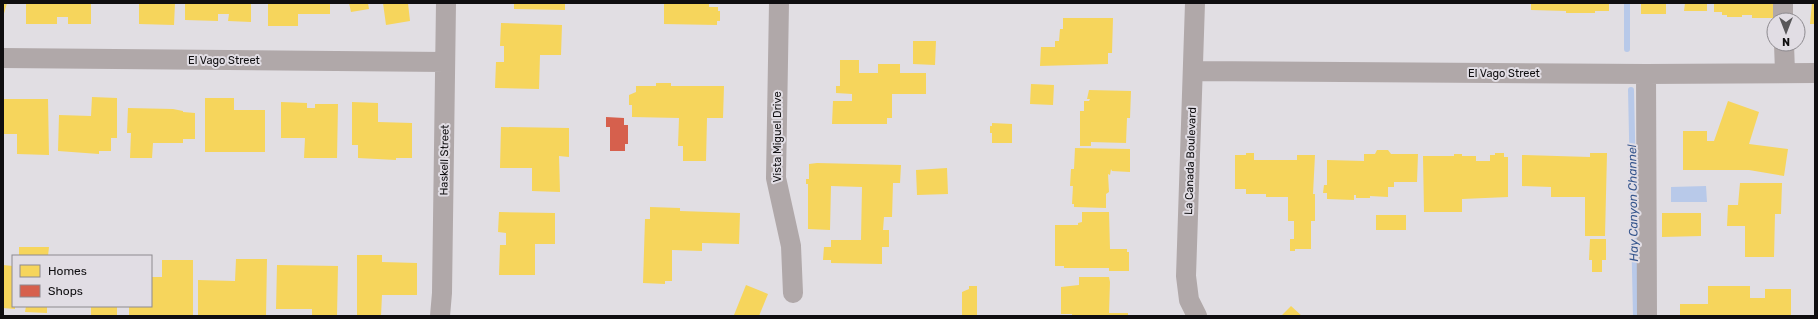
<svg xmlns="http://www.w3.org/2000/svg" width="1818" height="319" font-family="Rubik,sans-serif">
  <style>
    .water { fill: #b8c9e9 }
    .homes { fill: #f6d55c }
    .shops { fill: #d6604d }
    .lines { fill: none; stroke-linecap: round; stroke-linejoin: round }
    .stream { stroke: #b8c9e9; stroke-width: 6 }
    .minor { stroke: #b0a8a9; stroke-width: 20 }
    .labels { text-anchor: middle; stroke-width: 4; stroke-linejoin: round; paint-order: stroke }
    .street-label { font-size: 11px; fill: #0f0e10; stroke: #e1dde4 }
    .water-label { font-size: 12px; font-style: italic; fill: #36568d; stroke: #e1dde4 }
  </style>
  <rect width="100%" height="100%" fill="#e1dee3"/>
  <path class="water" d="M1706,186L1707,202H1671V187Z"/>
  <path class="homes" d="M3,3H7L3,17Z
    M26,3H91V24H68V17H57V24H26Z
    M139,3H175L174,25L139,24Z
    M185,3H251V22L228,21L229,14H218V21L185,20Z
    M268,3H330V14H298V26H268Z
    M349,3H368L369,9L351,12Z
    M383,3H408L410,21L386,25Z
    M514,3H565V10L514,9Z
    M664,3H709V7H718V11H720V21H717V25L664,24Z
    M1531,3H1609V11H1595V13H1566V11L1531,10Z
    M1641,3H1666V14H1641Z
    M1685,3H1707V11H1684Z
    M1714,3H1773V18H1752V15H1742V17H1727V15H1722V12H1714Z
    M1812,3H1815V24H1810Z
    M1063,18H1113L1112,53H1108V64L1040,66L1041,47H1055V41H1059L1060,29H1063Z
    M501,23L562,25L561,55H540L539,89L495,88L496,62H504V46H500Z
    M913,41H936L935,65L913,64Z
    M840,60H859V73H878V64H900V73H926V94H892V118H887V124H832L833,101H852V94L836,93V86H840Z
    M656,83H671V86H724L723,118H707L706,161H683V146H678L679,118L632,117V105H629V95L636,92V86H656Z
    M1031,84L1054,85L1053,105L1030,104Z
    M1089,90L1131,91L1130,118H1127L1126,143L1091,142V146H1080V111H1084V101H1089L1090,99H1087Z
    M92,97L117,98V138H111V151H99V154L58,151L59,115L91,116Z
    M205,98H234V110H265V152H205Z
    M3,99H48L49,155L17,154V134H3Z
    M1728,101L1759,112L1749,144L1788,149L1784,176L1749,170H1683V131H1707V141H1714Z
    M281,102L307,103V108H315V104H338L337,158H304L305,138H281Z
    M352,102L378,103V122L412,123V158H396V160L358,158V145H352Z
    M128,108L173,109L183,111V112L195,113V139H183V143H153L152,158H130L131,133H127Z
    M992,123L1012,124V143H992V133H990V126H992Z
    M501,127L569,128V157L559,156L560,192L532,191V168H500Z
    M1075,148L1130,149V172L1112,171L1111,169L1110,175L1108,174L1109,192L1106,194V208L1074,207V204H1072L1073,186H1070L1071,169H1074Z
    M1377,150H1388L1391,154H1418L1417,182H1394V187H1388V197L1370,196V198H1356V195H1354V200L1327,199V193H1323L1324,185H1327V160L1364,161V154H1375Z
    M1246,153H1254V160H1297V155H1315L1313,194H1315V221H1311V249H1295V251H1290V239H1294V221H1288V197H1266V194H1246V189H1235V155H1246Z
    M1495,153H1504V157H1508V197L1462,199V212H1424L1423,156H1454V154H1462V156H1476V161H1490V155H1495Z
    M1590,153H1607L1605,236H1585V197H1551V187L1522,186V155L1590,157Z
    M817,163L901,165L900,183H893L892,217H884L883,230H889V247H882V264L831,263V260H823L824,247H831V240H861L862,187L831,186L830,230L808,229V184H806V179H809V164Z
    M947,168L948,194L917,195L916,170Z
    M1740,183H1782L1781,214H1775L1774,257H1745V226H1727L1728,205H1738Z
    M650,207L680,208V211L740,213L739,244L702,243V251L672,250V281H665V284L643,283L645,219H650Z
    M499,212L555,213V244H535V275H499L500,245H506V233L498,232Z
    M1082,212H1109L1110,249H1127V252H1129V271H1109V268H1064V266H1055V225H1078V223L1082,222Z
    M1662,213H1701V236L1662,237Z
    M1376,215H1406V230H1376Z
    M1590,239H1606V260H1602V272H1592V260H1589Z
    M19,247H49L48,256H19Z
    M357,255H382V262L417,263V295H382L381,316H357Z
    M236,259H267L266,316H198V280L235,281Z
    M162,260H193V316H129V306H151V277H162Z
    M3,265L13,266V306H15V309L3,308Z
    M277,265L338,266L337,316H312V309H276Z
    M1079,277H1109L1110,282L1109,313H1128V316H1072V314H1061V287L1079,285Z
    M746,285L768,294L759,316L734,315Z
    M969,286H977V316H962V292L969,289Z
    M1708,286H1750V298H1765V289H1791V316H1680V304H1708Z
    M26,306H47V313L25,312Z
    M91,306H117V316H91Z
    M1291,306L1302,316H1281Z"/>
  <path class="shops" d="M606,117L624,118V125H628V144H625V151H610V127H606Z"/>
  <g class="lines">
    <path class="stream" d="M1627,3V49
      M1631,90L1636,316"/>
    <path class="minor" d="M779,3L776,178L791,246L793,293
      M1195,3L1186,276L1189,300L1197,316
      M1783,3V20
      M1784,44L1785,72
      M3,58L445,62
      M1193,71L1646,74L1815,73
      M1646,74L1647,316
      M440,316L442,293L446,3"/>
  </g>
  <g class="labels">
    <g class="street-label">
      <text x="224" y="64">El Vago Street</text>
      <text x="1504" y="77">El Vago Street</text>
      <text transform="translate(777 137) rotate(-90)" y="4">Vista Miguel Drive</text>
      <text transform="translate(444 160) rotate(-89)" y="4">Haskell Street</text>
      <text transform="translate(1190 161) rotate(-88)" y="4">La Canada Boulevard</text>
    </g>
    <g class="water-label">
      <text transform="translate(1633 203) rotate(-91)" y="4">Hay Canyon Channel</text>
    </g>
  </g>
  <rect width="1818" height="319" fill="none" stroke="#0f0e10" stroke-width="8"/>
  <rect x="12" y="255" width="140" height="52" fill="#e1dde4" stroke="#8d8a8f"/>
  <rect x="20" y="265" width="20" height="12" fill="#f6d55c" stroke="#8d8a8f"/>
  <text x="48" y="275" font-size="12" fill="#0f0e10">Homes</text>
  <rect x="20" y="285" width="20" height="12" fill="#d6604d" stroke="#8d8a8f"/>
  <text x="48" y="295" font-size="12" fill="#0f0e10">Shops</text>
  <g transform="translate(1786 32) rotate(180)"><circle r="19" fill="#e1dde4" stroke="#8d8a8f"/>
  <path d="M0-3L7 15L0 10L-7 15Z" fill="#58575a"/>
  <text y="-6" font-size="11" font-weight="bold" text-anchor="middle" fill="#0f0e10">N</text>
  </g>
</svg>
